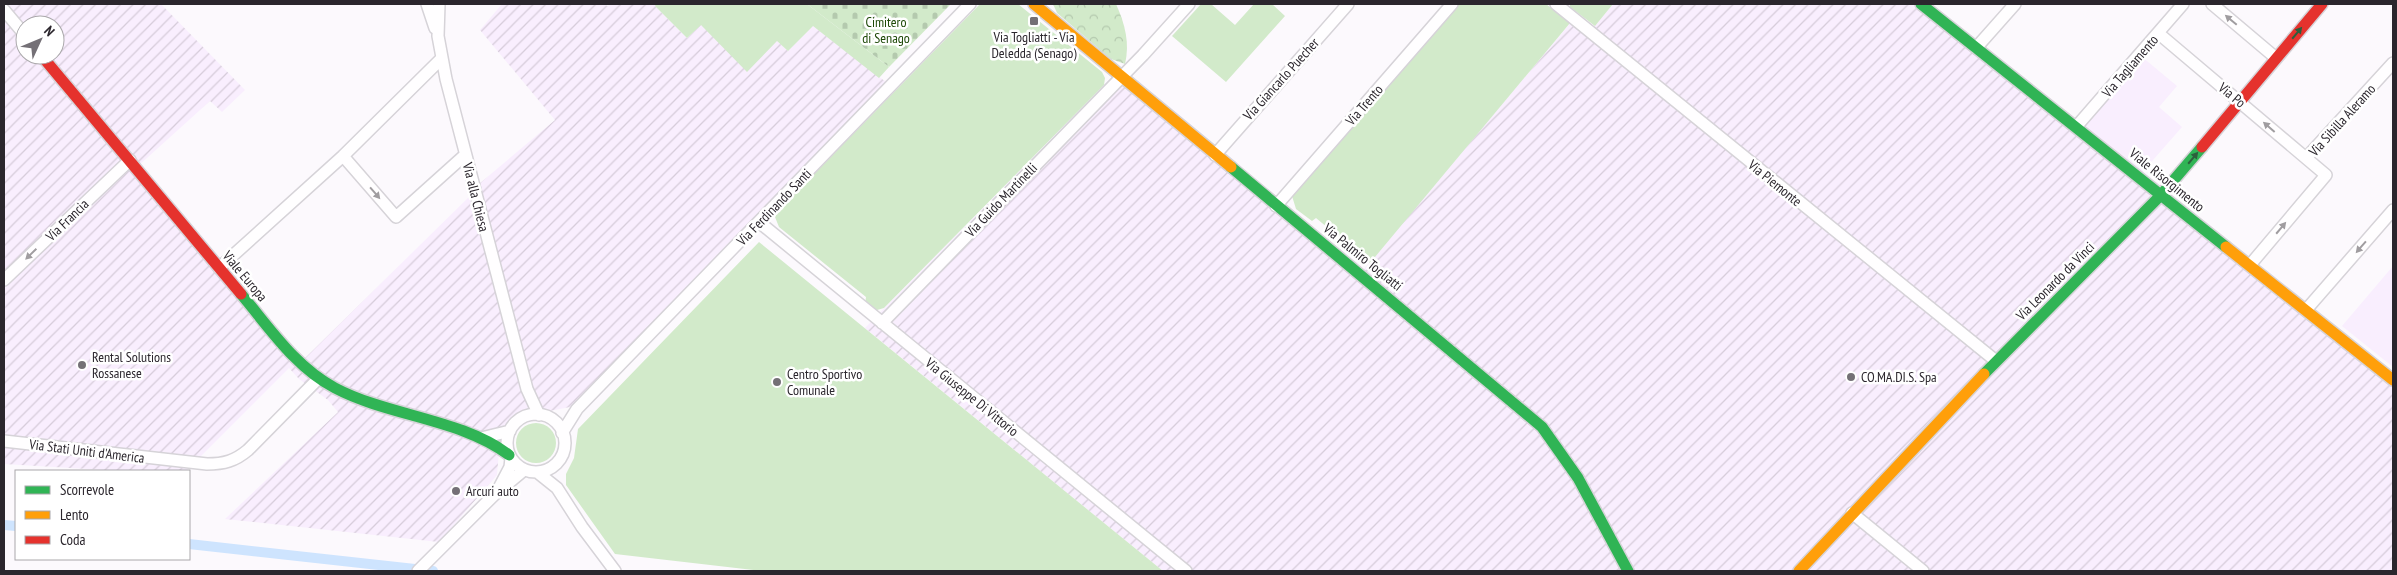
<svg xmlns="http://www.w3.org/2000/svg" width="2397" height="575" font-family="'PT Sans Narrow',sans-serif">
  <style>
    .built { fill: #f9eefe }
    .industrial { fill: url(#industrial-furrows); fill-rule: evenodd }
    .green { fill: #d2eaca }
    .forest { fill: url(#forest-crowns) }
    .cemetery { fill: url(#cemetery-stones) }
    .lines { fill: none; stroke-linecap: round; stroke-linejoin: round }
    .canal { stroke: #cee4fe; stroke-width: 10 }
    .street-casing { stroke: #d6d3d8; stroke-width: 14 }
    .fast-casing { stroke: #d6d3d8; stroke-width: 14 }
    .slow-casing { stroke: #d6d3d8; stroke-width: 14 }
    .jam-casing { stroke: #d6d3d8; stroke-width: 14 }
    .street { stroke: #fffeff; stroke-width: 11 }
    .fast { stroke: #30b455; stroke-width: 11 }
    .slow { stroke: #ff9f0a; stroke-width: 11 }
    .jam { stroke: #e5322d; stroke-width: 11 }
    .oneway { fill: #a09da0 }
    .oneway2 { fill: #2d5f3d }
    .poi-dot { fill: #747076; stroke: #fff; stroke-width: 2 }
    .labels { text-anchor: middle; stroke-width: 5; stroke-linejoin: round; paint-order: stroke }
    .park-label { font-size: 14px; fill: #1e4908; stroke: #fff }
    .poi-label { font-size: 14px; fill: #2b262d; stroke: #fff; text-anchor: start }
    .street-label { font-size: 14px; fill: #2b262d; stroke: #fff }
  </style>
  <defs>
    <pattern id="industrial-furrows" width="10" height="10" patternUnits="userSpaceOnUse" patternTransform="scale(1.25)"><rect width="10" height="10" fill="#f9eefe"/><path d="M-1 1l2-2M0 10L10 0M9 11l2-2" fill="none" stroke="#d6ccda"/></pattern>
    <pattern id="forest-crowns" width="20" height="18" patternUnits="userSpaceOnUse" patternTransform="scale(1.25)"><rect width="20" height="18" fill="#d2eaca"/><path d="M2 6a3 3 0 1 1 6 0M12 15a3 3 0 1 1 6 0" fill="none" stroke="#b4c9ae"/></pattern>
    <pattern id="cemetery-stones" width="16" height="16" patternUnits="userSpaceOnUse" patternTransform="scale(1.25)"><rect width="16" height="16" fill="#d2eaca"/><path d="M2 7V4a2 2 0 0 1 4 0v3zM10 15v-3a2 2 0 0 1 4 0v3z" fill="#b4c9ae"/></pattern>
  </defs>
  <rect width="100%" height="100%" fill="#fcf9fd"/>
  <path class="built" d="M2141,56L2177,86L2159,107L2182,127L2139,176L2078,128Z
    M2393,266V367L2342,326Z"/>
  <path class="industrial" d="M4,4H161L245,90L222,112L210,101L137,167L301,362L472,194L479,184L555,120L480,30L502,4H602L608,6L611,4H656L655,6L687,38L700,25L777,41L788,51L813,26L886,82L570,407L514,418L500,439L497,475L439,542L225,519L338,412L328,400L299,379L289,368L186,471H121L4,464ZM25,25H55V55H25Z
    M1613,4H1917L2393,384V571H1163L865,328L1113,76L1358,276L1572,21L1589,33Z"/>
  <path class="green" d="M656,4H807L889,67L879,78L813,26L788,51L777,41L747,72L701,25L687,38L655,6Z
    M980,4H1018L1102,72L1105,78L1104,85L884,308L877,310L865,305L866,297L779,227L775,217L777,212Z
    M1201,4H1211L1235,25L1254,4H1272L1285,16L1226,82L1172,36Z
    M1458,4H1546L1570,23L1370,263L1316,218L1312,221L1296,209L1292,196Z
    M1570,4H1613L1595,26L1570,7Z
    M759,242L1163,571H762L615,554L566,485V474L574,458L578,429Z
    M516 443a20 20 0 1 1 40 0a20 20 0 1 1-40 0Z"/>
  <path class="forest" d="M1053,4H1116C1125,24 1130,43 1125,64L1111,59L1057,13Z"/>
  <path class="cemetery" d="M807,4H951L889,67Z"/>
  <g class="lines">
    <path class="canal" d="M4,525L16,526
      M189,544L433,571"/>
    <defs>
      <path id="street" d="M427,4L435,28
        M439,4L438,36L446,79L527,389L539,415
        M1556,4L1996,361
        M2212,4L2276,58
        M4,10L25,35
        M2158,33L2326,175L2250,265
        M1976,48L2015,4
        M2076,127L2183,4
        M1215,155L1348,4
        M343,156L396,217L465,155
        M2306,158L2393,63
        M1276,206L1452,4
        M759,222L1186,571
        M219,268L343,156L441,59
        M4,280L130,160
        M2306,310L2393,210
        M882,323L1143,55L1189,4
        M507 443a29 29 0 1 1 58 0a29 29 0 1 1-58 0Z
        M562,433L577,409L970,4
        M481,438L510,431
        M4,441L207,464C224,464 235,461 248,450L317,380
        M537,472L557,488L582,527L615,571
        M499,488L510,467L511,458
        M1852,513L1923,571
        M418,571L494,495L524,470"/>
      <path id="fast" d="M1921,4L2226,247
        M1231,167L1542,427L1578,478L1628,571
        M241,294C269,327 295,367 335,388C388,416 462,419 509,455
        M1984,374L2161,195L2202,147"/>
      <path id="slow" d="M1034,4L1231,167
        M2226,247L2393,380
        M1799,571L1984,374"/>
      <path id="jam" d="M41,55L241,294
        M2202,147L2322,4"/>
    </defs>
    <use href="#street" class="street-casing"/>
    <use href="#fast" class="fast-casing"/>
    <use href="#slow" class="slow-casing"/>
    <use href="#jam" class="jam-casing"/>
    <use href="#street" class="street"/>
    <use href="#fast" class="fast"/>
    <use href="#slow" class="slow"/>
    <use href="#jam" class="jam"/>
  </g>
  <defs><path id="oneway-solid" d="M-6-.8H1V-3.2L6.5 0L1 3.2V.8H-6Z" transform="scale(1.25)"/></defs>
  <g class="oneway">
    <use href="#oneway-solid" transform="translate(2231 20) rotate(-140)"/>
    <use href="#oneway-solid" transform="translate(2269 127) rotate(-139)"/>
    <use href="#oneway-solid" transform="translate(375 193) rotate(49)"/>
    <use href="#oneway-solid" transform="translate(2281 228) rotate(-50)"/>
    <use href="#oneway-solid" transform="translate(2361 247) rotate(131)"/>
    <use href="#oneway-solid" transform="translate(31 254) rotate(136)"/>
  </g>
  <g class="oneway2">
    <use href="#oneway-solid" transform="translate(2297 33) rotate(-50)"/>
    <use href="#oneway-solid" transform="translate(2193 158) rotate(-50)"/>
  </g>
  <g class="poi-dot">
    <rect x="1029" y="16" width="10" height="10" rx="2.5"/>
    <circle cx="82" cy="365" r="5"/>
    <circle cx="1851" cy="377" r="5"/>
    <circle cx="777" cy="382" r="5"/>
    <circle cx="456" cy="491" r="5"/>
  </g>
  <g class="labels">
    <g class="park-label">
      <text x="886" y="27">Cimitero<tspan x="886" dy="16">di Senago</tspan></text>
    </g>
    <g class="poi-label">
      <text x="1034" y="42" text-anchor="middle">Via Togliatti - Via<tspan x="1034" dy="16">Deledda (Senago)</tspan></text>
      <text x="92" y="362">Rental Solutions<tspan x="92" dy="16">Rossanese</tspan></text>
      <text x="787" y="379">Centro Sportivo<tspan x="787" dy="16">Comunale</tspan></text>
      <text x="1861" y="382">CO.MA.DI.S. Spa</text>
      <text x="466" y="496">Arcuri auto</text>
    </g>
    <g class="street-label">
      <text transform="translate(2130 66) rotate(-49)" y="5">Via Tagliamento</text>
      <text transform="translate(1281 79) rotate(-48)" y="5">Via Giancarlo Puecher</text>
      <text transform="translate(2232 95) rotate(40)" y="5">Via Po</text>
      <text transform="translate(1364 105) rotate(-49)" y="5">Via Trento</text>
      <text transform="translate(2342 120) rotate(-48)" y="5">Via Sibilla Aleramo</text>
      <text transform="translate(2167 180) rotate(39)" y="5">Viale Risorgimento</text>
      <text transform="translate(1775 183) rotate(39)" y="5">Via Piemonte</text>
      <text transform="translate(476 197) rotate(76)" y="5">Via alla Chiesa</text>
      <text transform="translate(1001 200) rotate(-46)" y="5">Via Guido Martinelli</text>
      <text transform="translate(774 207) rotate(-46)" y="5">Via Ferdinando Santi</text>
      <text transform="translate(67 220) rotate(-44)" y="5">Via Francia</text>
      <text transform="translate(1363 257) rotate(39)" y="5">Via Palmiro Togliatti</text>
      <text transform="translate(245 276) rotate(50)" y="5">Viale Europa</text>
      <text transform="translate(2055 281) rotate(-45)" y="5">Via Leonardo da Vinci</text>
      <text transform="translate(972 397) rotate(39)" y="5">Via Giuseppe Di Vittorio</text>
      <text transform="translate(87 451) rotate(7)" y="5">Via Stati Uniti d'America</text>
    </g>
  </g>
  <rect width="2397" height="575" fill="none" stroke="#2b262d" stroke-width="10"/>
  <rect x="15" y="470" width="175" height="90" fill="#ffffff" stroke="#aaa8ab"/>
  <rect x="25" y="486" width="25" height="8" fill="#30b455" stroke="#aaa8ab"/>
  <text x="60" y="495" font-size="15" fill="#2b262d">Scorrevole</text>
  <rect x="25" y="511" width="25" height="8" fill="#ff9f0a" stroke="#aaa8ab"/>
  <text x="60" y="520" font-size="15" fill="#2b262d">Lento</text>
  <rect x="25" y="536" width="25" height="8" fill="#e5322d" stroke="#aaa8ab"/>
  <text x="60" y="545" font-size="15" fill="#2b262d">Coda</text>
  <g transform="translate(40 40) rotate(46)"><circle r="24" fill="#ffffff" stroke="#aaa8ab"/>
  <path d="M0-4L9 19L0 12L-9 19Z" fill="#747076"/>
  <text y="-8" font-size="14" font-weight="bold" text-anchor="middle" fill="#2b262d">N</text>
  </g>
</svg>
